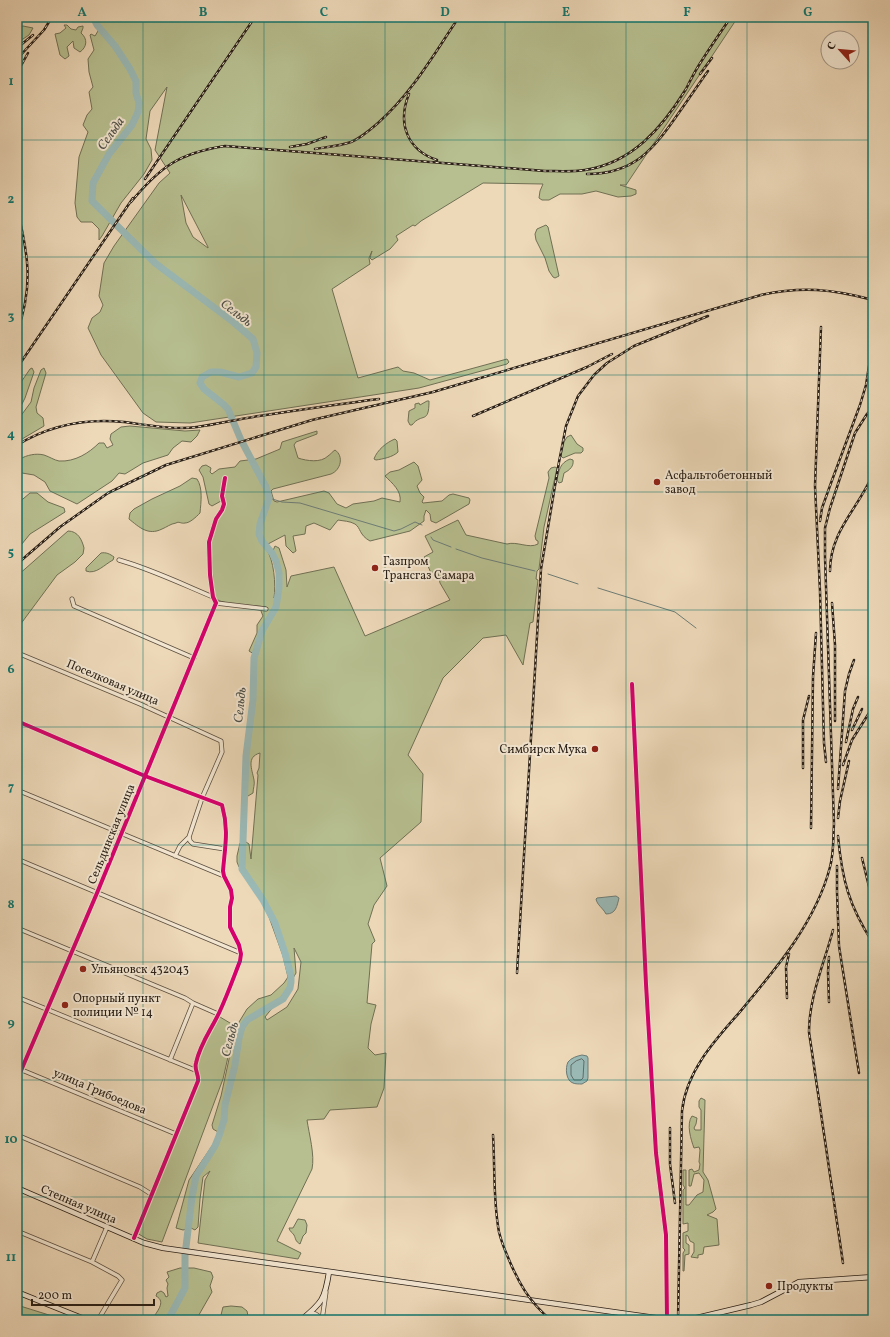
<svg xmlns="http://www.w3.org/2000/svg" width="890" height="1337" font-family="Vollkorn,serif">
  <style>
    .green { fill: #b7bf90; stroke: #707054; fill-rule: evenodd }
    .water { fill: #9ab9b6; stroke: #6d7c76 }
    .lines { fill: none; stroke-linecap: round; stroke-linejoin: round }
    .shore { stroke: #626c66; stroke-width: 1 }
    .stream { stroke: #6d7c76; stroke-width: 1 }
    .river { stroke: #9ab9b6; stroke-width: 7 }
    .street-casing { stroke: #5b4e3f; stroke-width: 5 }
    .secondary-casing { stroke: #2a2017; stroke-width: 6 }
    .street { stroke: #f3e6d1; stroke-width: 3.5 }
    .secondary { stroke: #f3e6d1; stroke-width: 4.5 }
    .rail-casing { stroke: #2a2017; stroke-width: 2.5 }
    .rail { stroke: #f3e6d1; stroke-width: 1; stroke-dasharray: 3; stroke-linecap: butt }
    .cycleway-casing { stroke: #f3e6d1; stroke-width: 6 }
    .cycleway { stroke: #d6006c; stroke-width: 4 }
    .grid { fill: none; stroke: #0f766e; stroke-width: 1; stroke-opacity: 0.55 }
    .poi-dot { fill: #8f2418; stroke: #f3e6d1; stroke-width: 1.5 }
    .labels { text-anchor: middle; stroke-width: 4; stroke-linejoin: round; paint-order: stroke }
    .poi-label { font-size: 12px; fill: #2a2017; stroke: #f3e6d1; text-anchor: start }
    .street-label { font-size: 12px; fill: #2a2017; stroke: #f3e6d1 }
    .water-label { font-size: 13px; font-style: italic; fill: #4c4e47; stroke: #f3e6d1 }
    .neatline { fill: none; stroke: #0f766e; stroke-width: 1.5 }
    .grid-label { font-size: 13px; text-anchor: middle; font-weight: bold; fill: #0f766e }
  </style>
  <rect width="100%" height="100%" fill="#edd8b8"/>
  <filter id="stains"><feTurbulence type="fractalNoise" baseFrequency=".005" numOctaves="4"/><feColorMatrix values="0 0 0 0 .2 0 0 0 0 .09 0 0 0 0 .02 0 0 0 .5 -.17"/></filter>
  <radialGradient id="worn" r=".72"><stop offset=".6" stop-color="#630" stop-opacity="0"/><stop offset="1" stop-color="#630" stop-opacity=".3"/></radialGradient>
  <path class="green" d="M99,17H738L626,185H620L636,190V194L631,196L618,197L596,191L582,194H560L549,200H542L539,198L540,191L543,184L483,183L421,221L415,226L413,225L396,236L398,240L390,249L372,260L370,258L372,251L369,258L370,264L332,289L358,378L398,367L403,371L414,373L430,380L507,359L509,362L507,364L419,388L190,423L156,422L143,413L101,355L88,328L92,318L100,312L103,305L99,296L104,263L114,246L159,183L170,173L155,150L167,87L150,111L146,139L151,149L152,160L144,174L121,203L102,236L99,240V229L92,222H81L77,217L75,203L79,157L88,132L83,125L87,115L92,109L89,92L93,87L89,72L88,59L94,50L90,35L91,34L95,36L98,31ZM181,195L208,247V248L193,237L186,223Z
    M64,25H67L71,29L76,30L78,27L83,26V28L81,33C88,39 87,47 80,52L74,48L73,41L67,47L69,56L65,59L60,55L55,34L60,33L66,28Z
    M23,26L33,28L29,35L17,43V27Z
    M546,225L548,227L559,276L555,278L553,277L549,271L545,258L536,240L535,234L537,229Z
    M32,368L34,372L25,398L17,414V388L30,369Z
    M44,368L46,373L36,407L37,413L43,418L44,426L17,442V421L31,402L34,388L41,370Z
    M427,401H429C429,425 422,412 412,425H410L408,421L409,411L415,408V404L419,403L420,405Z
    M130,426L185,431L200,430L197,436L191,442L182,441L173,448L168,455L143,463L125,474L119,473L112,481L77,504L50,491L45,482L34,475L22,473L19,468L20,459C27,455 36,453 44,455C50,457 54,460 59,461C75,462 89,453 99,443H104L107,448L113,445L110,439L111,434L121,427Z
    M317,431V434L296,442L294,445L298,458C307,461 321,463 328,456C331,454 332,452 335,450C344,456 341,470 331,474L273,489L271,491L274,501L277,502L324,491L329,493L337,504L346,508L353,504L374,501L382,498L400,502C402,491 392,483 385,476L390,472L399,470L414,462L418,466L422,480L417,486L420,493L424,497L422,502L423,503L442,501L449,495L453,494L469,498L470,500L469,504L436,523L431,521L430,514L426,510L424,516V521L410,531L370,541C359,535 361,528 355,524C350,521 343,521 338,520L330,530L314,523L306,526L305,534L293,536L296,551L293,553L286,546L285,535L268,544L266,549C274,559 276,585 274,598C282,584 279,567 272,553L275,546L279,548L286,570L287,587L291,576L334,567L365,636L450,600L440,583L438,572L435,571L431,573L424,557L433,552L425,536L458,520L466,535L507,544C517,541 529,549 538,544V541L536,540L535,536L549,478L548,472L551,468L555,467L557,468L544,527L539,569L537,571L536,579L538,580L533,622L530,623L523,665L506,635L483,638L443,678L408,755L423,774L421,822L380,858L387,886L374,905L368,924L375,941L372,944L367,1003L376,1005L371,1024L368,1048L375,1055L386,1053L384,1088L377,1107L330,1110L324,1119L307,1120C309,1134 315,1155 312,1169L277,1241L301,1253L298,1259L198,1243L205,1180L210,1171L203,1177L200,1199L198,1227L195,1230L191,1228L183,1230L176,1228L189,1180L214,1143L218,1132L213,1129L212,1125L221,1096L236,1027L247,1009L258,999L271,995L284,983L288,977L283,956L269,917L253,881L239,867L237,862V856L240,843L246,842L249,844L251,859L258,775L257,773L259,768L260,753C246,757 252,769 254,780C255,784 253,789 253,793L248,796L244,791L246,756L253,700L254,658V654L249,651L257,633V625L263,616L261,611L266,607C254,605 224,606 215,598L212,569L211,543L217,520L225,502V497L221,501L212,506L209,504L203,477L199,470L202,466L206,465L211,468L210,472L212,474L219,469L235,467L240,461L256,459L280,449L282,442ZM294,948L301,962L298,989L287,1007L267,1020L265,1017L285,992L296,973Z
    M571,435L577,444L583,448V451L581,453H575L563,458L561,456L564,442L567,437Z
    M395,439L397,441L398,452C393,457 383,459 376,460L374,459C377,450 387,442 395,439Z
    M570,459L573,460C574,466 570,470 564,473L562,482L559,483L557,480C559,470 560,463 570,459Z
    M192,478L197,479C203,488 201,502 200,513C196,517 190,523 185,523C181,524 179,521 176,523C170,524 167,527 162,529C148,536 139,527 129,519L130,513L134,509L152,499L180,486Z
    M30,493H37L48,502L64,508L65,512L30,534L17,550V504Z
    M68,531C78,531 82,540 84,548L83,554L75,562L57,575L17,629V576Z
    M101,553C106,552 110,554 114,557L113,560C105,564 96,575 86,571V568Z
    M220,1017L235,1026L223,1079L162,1242L147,1239L137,1233L199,1080L197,1063L205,1042Z
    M701,1098L705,1100L703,1172L708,1180L716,1209L713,1212L707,1215L717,1219L719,1245L704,1247L703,1254L698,1255V1258L691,1257L694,1252V1243L690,1241L688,1236L686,1235V1243L689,1245V1254L685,1255L684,1271H683V1253L685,1250L683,1248V1233L688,1231V1223L683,1224V1190L685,1188L683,1185V1170H686V1205H689L697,1195L703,1192L704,1180L699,1173L694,1174L691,1186H689V1170L692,1169L694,1172L699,1170L700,1164L699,1162L700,1150L699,1147L694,1148C691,1140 686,1124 692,1116L697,1118L696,1124L694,1128L695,1130H701V1110L699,1107V1101Z
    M298,1219L305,1220L307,1225L306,1233L303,1236L300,1244C295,1241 296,1239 294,1235C292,1232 290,1232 289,1228H293Z
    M180,1268H194L211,1272L213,1277L210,1286L212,1292L196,1320H152C156,1312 167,1302 156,1296L157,1293L161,1291L164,1293L166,1297L168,1296L167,1288L168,1284L166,1280L169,1277L167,1272Z
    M17,1305L65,1320H17Z
    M231,1306L242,1307L247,1311L248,1316L246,1320H222L221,1315L223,1307Z"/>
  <path class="water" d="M616,896L619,898C617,906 616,914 606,914C603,908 597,905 596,899L597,898Z
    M582,1055L587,1056L588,1058V1078L587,1081L582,1084C579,1084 575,1084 573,1083C566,1081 565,1068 568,1062C571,1058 577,1056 582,1055Z"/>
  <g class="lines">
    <path class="shore" d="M582,1059L584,1061L583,1078L581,1080H574L571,1075V1065L576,1061Z"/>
    <path class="stream" d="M269,498L282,502L300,503L394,531L401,529L415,522L422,525
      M431,537L433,540L451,547
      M456,549L482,558L535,571
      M548,574L578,584
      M598,588L675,612L696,628"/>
    <path class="river" d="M93,17L97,25L115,46L130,69L136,81V93L139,103L138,112L132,125L109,154L93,183L92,201L155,263L232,321L253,339L257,353L256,367L252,373L239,377L220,372H211L202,377L200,383L204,389L223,404L228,409L241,440L266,487L269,498L260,524L259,534L262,541L272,553L276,561L279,573V588L276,607L262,631L254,658L253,700L246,756L242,869L263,900L275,923L285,953L291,976V982L290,988L283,999L247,1020L242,1027L239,1038L235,1065L225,1105L224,1120L219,1136L215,1146L196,1176L192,1197L185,1255V1288L168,1320"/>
    <defs>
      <path id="street" d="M119,560C151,569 182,584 213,597
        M72,599L74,606L194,658
        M216,603L266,609
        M20,654L140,704L221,741L222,752L202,798L189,837L190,841L193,844L225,849
        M632,684L646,984L656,1153L666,1235L667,1320
        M17,721L145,776L222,805C229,830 225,846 223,871L224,876L231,890L232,898L230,907V927L239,945L241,954L240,961C233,979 227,996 219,1013C211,1030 200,1044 196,1063C194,1070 199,1074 198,1081L134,1238
        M17,790L224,876
        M175,856L180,846L189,837
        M17,859L241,953
        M17,928L185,998L193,1003L218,1014
        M17,997L195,1070
        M170,1060L193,1003
        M17,1068L176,1134
        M17,1080L97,893L216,603L213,597L210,575L209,542L216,519L222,510L224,504L222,496L225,478
        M17,1135L140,1187L151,1194
        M17,1231L92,1262L118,1276L122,1280L98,1320
        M92,1262L107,1227
        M309,1314C314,1312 319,1315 320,1320
        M322,1320L326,1292"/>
      <path id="secondary" d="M17,1188L144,1243L163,1248L670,1320
        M17,1292L87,1320
        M301,1320C322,1303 325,1299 329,1272
        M688,1320L751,1305L761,1302L799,1282L873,1277"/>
    </defs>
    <use href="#street" class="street-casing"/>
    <use href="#secondary" class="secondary-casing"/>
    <use href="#street" class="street"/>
    <use href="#secondary" class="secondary"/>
    <defs>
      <path id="rail" d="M17,48L33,35
        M17,59L44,30L52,17
        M17,73L28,53
        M700,74L712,58
        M409,94C397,123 407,150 437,160
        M290,147L307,144L326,137
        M315,149C327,147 339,146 351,142C361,138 370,130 378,123C412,93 434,54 459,17
        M587,174C634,174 653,150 678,114C688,100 698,85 708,71
        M145,179L255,17
        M131,202C160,167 179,153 225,146L545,171C558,171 572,172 585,170C632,163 662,128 686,89C690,81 694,73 699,65C709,49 720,33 731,17
        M17,208C28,253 34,286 17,332
        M821,327L815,486L820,591L824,743L826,762
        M17,368L133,198
        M473,416L587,367L612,354
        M17,445C50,425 86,418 124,422C148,425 173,430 197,427C218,424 238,419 259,416C299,410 339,404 379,399
        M820,521L822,508L831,483L860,405L866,385L869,366
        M17,564L60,527L108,493L166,465L312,420L433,392L761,295C802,286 832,289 873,300
        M830,571C830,531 858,509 873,474
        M832,603L835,645V721
        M852,730L862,709
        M846,742L853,709L858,697
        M843,765L852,740L869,713
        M803,768V720L809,696
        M838,789L845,691L849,674L854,660
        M838,818L840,801L849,761
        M811,828L813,677L816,633
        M838,836C842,880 849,906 873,943
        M862,858L873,903
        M837,866V892L839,946L859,1073
        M833,930C824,964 809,997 809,1032L843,1263
        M829,957L828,972L829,1002
        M517,973L541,569L559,462L566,426L578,396L594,375L607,363L634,346L708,316
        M787,998L786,967L789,954
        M670,1128V1164L675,1203
        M493,1135C495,1166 493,1201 499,1232C501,1240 504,1248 507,1255C518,1282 529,1302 551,1320
        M678,1320L682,1111C686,1072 714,1041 739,1013C775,970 816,922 830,867C834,853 833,838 834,824L825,557V528L830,508L855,433L867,414L873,407"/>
    </defs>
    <use href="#rail" class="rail-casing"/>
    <use href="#rail" class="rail"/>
    <defs>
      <path id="cycleway" d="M632,684L646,984L656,1153L666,1235L667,1320
        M17,721L145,776L222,805C229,830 225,846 223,871L224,876L231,890L232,898L230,907V927L239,945L241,954L240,961C233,979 227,996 219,1013C211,1030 200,1044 196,1063C194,1070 199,1074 198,1081L134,1238
        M17,1080L97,893L216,603L213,597L210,575L209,542L216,519L222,510L224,504L222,496L225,478"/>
    </defs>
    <use href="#cycleway" class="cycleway-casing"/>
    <use href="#cycleway" class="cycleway"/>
  </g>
  <path class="grid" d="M143,17V1320M264,17V1320M385,17V1320M505,17V1320M626,17V1320M747,17V1320M17,140H873M17,257H873M17,375H873M17,492H873M17,610H873M17,727H873M17,845H873M17,962H873M17,1080H873M17,1197H873"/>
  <g class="poi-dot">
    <circle cx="657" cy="482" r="4"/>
    <circle cx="375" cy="568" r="4"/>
    <circle cx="595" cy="749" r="4"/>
    <circle cx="83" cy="969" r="4"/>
    <circle cx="65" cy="1005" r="4"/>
    <circle cx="769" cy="1286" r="4"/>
  </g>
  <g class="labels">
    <g class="poi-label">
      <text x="665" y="479">Асфальтобетонный<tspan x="665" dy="14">завод</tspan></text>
      <text x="383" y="565">Газпром<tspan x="383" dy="14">Трансгаз Самара</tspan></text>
      <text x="587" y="753" text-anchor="end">Симбирск Мука</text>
      <text x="91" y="973">Ульяновск 432043</text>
      <text x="73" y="1002">Опорный пункт<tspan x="73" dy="14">полиции № 14</tspan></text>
      <text x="777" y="1290">Продукты</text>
    </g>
    <g class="street-label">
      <text transform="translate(113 682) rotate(23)" y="4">Поселковая улица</text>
      <text transform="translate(111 834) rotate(-68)" y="4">Сельдинская улица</text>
      <text transform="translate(100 1091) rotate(23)" y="4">улица Грибоедова</text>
      <text transform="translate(79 1204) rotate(23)" y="4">Степная улица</text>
    </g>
    <g class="water-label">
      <text transform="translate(110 133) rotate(-55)" y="5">Сельда</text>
      <text transform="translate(237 312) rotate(38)" y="5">Сельдь</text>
      <text transform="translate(239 705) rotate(-84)" y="5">Сельдь</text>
      <text transform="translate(229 1039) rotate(-75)" y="5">Сельдь</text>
    </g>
  </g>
  <rect width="890" height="1337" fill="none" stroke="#edd8b8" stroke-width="44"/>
  <g transform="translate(840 50) rotate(297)"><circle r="19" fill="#f3e6d1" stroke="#a39787"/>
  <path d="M0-3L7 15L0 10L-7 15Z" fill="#8f2418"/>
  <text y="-6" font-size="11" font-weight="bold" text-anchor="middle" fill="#2a2017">С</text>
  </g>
  <path d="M32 1299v6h122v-6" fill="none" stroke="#2a2017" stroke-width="2"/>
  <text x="38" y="1299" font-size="12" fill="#2a2017" stroke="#f3e6d1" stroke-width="3" paint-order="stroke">200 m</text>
  <rect x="22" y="22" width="846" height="1293" class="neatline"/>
  <g class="grid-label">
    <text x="82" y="16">A</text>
    <text x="203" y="16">B</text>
    <text x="324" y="16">C</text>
    <text x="445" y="16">D</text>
    <text x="566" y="16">E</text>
    <text x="687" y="16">F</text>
    <text x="808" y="16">G</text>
    <text x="11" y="85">1</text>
    <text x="11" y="203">2</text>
    <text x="11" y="320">3</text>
    <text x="11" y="438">4</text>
    <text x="11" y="556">5</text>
    <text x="11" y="673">6</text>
    <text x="11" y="791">7</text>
    <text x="11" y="908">8</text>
    <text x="11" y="1026">9</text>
    <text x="11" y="1143">10</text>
    <text x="11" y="1261">11</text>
  </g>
  <rect width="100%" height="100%" filter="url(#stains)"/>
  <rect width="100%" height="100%" fill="url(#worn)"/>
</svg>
